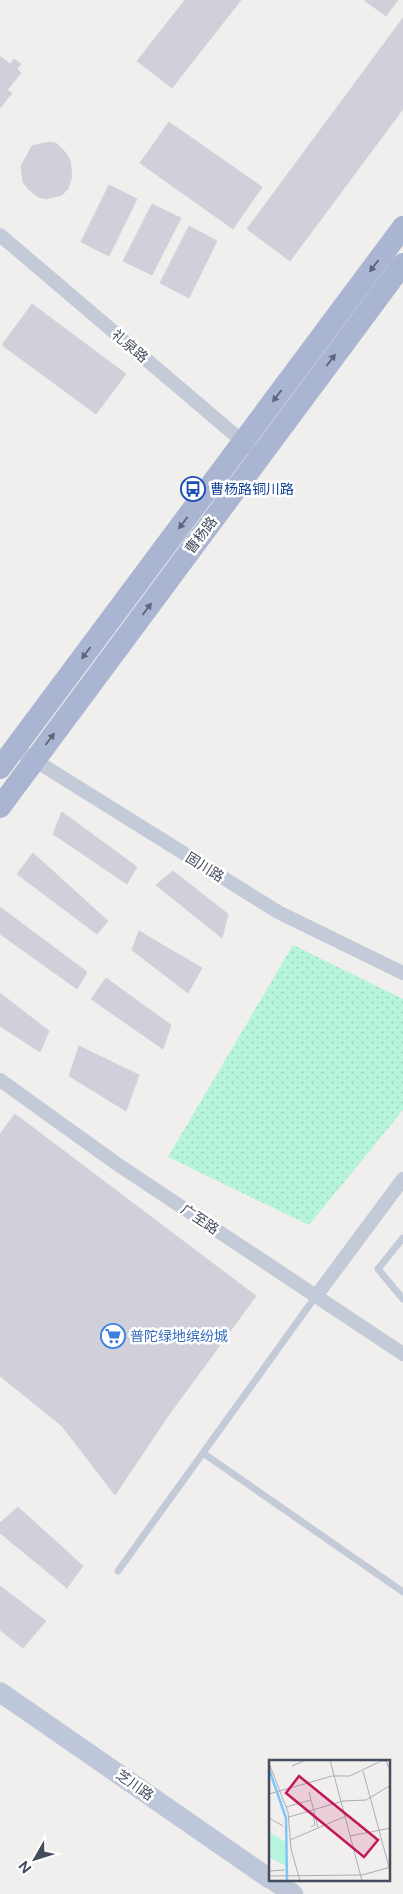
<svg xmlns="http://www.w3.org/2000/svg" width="403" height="1894" font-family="'Public Sans','Noto Sans SC',sans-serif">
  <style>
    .grass { fill: url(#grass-dots) }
    .building { fill: #cfd0da; stroke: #d1d2db }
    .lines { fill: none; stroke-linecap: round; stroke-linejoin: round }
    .lane { stroke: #c3cad8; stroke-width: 7 }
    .street { stroke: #c3cad8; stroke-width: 14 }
    .secondary { stroke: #bec6da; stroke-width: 20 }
    .primary { stroke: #aab6d1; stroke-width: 22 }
    .oneway { fill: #5e667b }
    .labels { text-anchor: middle; stroke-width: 5; stroke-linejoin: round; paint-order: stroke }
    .street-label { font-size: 14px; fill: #444c5e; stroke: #fff }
    .transit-label { font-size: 14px; fill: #164399; stroke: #fff; text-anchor: start }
    .shop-label { font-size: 14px; fill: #366cbe; stroke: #fff; text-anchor: start }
    .inset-river { fill: none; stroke: #7ec6f7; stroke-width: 2.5 }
    .inset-road { fill: none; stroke: #acadb4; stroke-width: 1 }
    .view { fill: #c2185b; fill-opacity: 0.15; stroke: #c2185b; stroke-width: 2.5 }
    .inset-edge { fill: none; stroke: #444c5e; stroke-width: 2.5 }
  </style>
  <defs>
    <pattern id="grass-dots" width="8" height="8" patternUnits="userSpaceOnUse" patternTransform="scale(1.25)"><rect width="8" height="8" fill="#b6f4db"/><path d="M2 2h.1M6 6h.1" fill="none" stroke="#9ed3be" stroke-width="1.8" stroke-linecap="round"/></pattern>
  </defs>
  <rect width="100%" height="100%" fill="#f1eeee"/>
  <path class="grass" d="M293,945L403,999V1110L309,1225L168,1157Z"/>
  <path class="building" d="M185,0H241L172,88L137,61Z
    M364,0H398L386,16Z
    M403,18V109L290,261L247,229Z
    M0,56L10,64L14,59L21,64L17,69L21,73L7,90L12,93L0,108Z
    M169,122L262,187L233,229L140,163Z
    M48,142L56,143L66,153L70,160L72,176L68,189L62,195L46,199L38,197L28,189L23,182L21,166L32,146Z
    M109,185L137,199L109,256L81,242Z
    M152,204L181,218L152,275L123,261Z
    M189,226L217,241L189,298L160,283Z
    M32,304L126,374L96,414L2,345Z
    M62,812L137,867L127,884L53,834Z
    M33,853L108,921L97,934L17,874Z
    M173,871L228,914L222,938L156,885Z
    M0,907L87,972L77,989L0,934Z
    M139,931L202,968L188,993L132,950Z
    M106,978L171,1025L163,1049L91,999Z
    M0,993L49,1031L40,1052L0,1026Z
    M79,1046L139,1075L126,1111L69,1076Z
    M15,1114L256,1296L168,1416L115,1495L62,1426L0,1376V1134Z
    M18,1507L83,1566L67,1588L0,1533V1523Z
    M0,1586L46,1621L23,1648L0,1630Z"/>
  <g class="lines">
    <path class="lane" d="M403,1238L378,1269L403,1299
      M203,1453L403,1592
      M118,1571L316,1296"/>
    <path class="street" d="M0,235L249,447
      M15,748L278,912L403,973
      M0,1080L117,1164L403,1354
      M316,1296L403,1179"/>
    <path class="secondary" d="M0,1692L270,1879
      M273,1880L293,1894"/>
    <path class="primary" d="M0,768L403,227
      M0,807L403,264"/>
  </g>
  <defs><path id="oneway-solid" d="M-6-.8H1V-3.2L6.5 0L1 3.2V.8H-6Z" transform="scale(1.25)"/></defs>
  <g class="oneway">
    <use href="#oneway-solid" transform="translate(374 266) rotate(127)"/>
    <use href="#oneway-solid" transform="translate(331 360) rotate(-53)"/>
    <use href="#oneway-solid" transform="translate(277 396) rotate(127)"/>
    <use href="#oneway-solid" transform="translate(183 523) rotate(127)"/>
    <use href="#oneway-solid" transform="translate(147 609) rotate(-53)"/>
    <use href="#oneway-solid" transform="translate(86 653) rotate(127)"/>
    <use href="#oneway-solid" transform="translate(50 739) rotate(-53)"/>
  </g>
  <defs>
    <symbol id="bus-ring" viewBox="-11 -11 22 22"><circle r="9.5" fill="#fff" stroke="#1a4fb4" stroke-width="1.5"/><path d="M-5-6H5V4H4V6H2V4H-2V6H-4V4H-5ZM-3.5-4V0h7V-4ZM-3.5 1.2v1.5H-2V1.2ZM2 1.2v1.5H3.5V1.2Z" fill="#1a4fb4"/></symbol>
    <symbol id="supermarket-ring" viewBox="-11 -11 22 22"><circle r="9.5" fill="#fff" stroke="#3f7fe0" stroke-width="1.5"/><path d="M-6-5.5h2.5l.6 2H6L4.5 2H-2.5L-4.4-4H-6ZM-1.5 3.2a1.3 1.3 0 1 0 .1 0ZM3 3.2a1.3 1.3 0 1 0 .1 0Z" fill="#3f7fe0"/></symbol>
  </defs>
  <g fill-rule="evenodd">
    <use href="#bus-ring" x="179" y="475" width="28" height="28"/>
    <use href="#supermarket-ring" x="99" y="1322" width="28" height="28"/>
  </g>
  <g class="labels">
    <g class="street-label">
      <text transform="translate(130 346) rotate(40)" y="5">礼泉路</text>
      <text transform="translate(201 535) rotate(-53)" y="5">曹杨路</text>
      <text transform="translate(205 867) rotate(32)" y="5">固川路</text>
      <text transform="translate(200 1219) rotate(34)" y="5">广至路</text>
      <text transform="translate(135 1785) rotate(35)" y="5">芝川路</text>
    </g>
    <g class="transit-label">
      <text x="210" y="494">曹杨路铜川路</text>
    </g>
    <g class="shop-label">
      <text x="130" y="1341">普陀绿地缤纷城</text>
    </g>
  </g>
  <g transform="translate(269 1760)">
    <rect width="121" height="121" fill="#f1eeee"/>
    <path d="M0,72L16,82L17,106L0,97Z" fill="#b6f4db"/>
    <path class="inset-river" d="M0,9L17,58L18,121"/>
    <path class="inset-road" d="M61,0L93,121M0,3L19,52L22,89L31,121M23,6L37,0M94,11L120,107M40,32L49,67M0,34L63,16H81L112,1H117L122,13M17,47L42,40M38,52L44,53L46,65L42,67M20,57L74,41L97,40L122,25M0,58L14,66M81,76L122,68M21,80L77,56M0,111L16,110M0,116L93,115L122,107"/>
    <path class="view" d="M30,16L109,80L95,97L17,33Z"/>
    <rect width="121" height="121" class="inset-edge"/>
  </g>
  <g transform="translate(35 1859) rotate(231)" stroke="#ffffff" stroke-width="4" paint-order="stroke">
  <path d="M0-4L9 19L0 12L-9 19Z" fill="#444c5e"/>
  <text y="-8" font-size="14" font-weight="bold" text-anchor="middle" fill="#444c5e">N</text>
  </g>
</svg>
